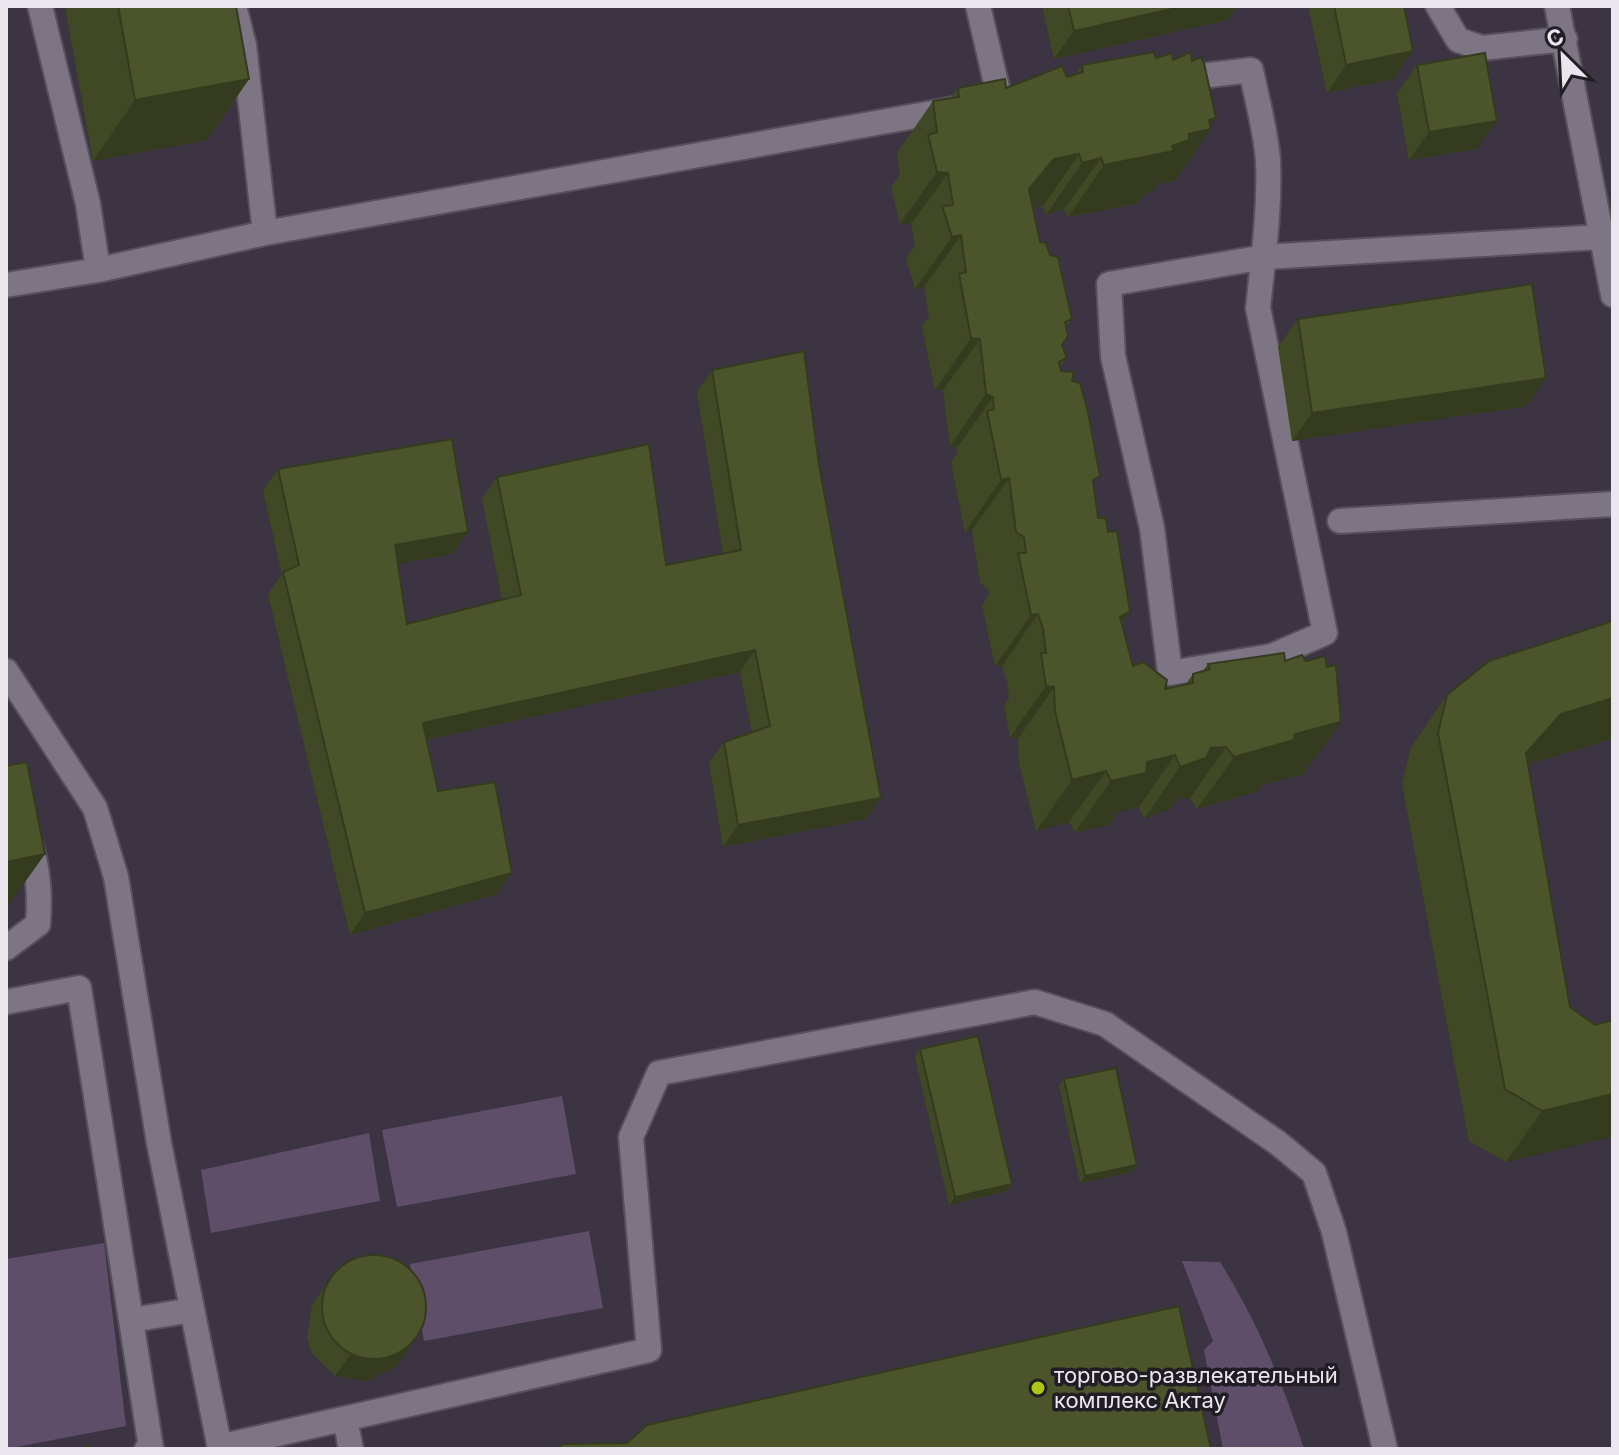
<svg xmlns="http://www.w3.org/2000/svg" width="1619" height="1455" font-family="Inter,sans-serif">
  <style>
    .green { fill: #5f4e6a }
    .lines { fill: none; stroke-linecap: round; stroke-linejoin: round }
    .minor-casing { stroke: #57505b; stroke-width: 28 }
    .minor { stroke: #7d7484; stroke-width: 24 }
    .wall { fill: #414825 }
    .shaded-wall { fill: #353b1e }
    .building { fill: #4c542b; stroke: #353b1e; stroke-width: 2 }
    .poi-dot { fill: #acc612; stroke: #211d24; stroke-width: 3 }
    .labels { text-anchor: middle; stroke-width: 7; stroke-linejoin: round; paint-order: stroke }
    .poi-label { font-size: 22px; fill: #ebe6ee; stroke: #211d24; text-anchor: start }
  </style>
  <rect width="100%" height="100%" fill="#3c3442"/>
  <path class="green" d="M562,1096L576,1174L397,1207L382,1130Z
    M369,1133L380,1201L211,1233L201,1170Z
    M589,1231L603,1308L424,1341L410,1264Z
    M104,1243L126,1426L6,1449V1259Z
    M1182,1261L1220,1262C1256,1319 1284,1385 1304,1449H1223L1204,1350L1213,1341Z"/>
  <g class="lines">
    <defs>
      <path id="minor" d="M234,6L244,45L265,233L954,109
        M978,6L1000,100L1013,99
        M1438,6L1458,40L1482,48L1565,39
        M1557,6L1613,295
        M1176,79L1251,70C1257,100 1266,131 1268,161C1270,211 1263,259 1258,308L1325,633L1272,656L1170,673L1152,528L1113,356L1109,284L1264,257L1601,237
        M98,270L265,233
        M6,285L98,270L88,204L40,6
        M1340,521L1613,504
        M6,671L95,808L116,877L159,1143L220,1449
        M6,808C37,831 41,888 38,924L6,948
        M6,1002L79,988L151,1448L147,1449
        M132,1320L192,1310
        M345,1419L351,1449
        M219,1447L649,1350L631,1137L659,1073L1035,1002L1105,1024L1278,1143L1314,1173L1334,1232L1385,1449"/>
    </defs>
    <use href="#minor" class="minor-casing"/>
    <use href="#minor" class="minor"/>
  </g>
  <path class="wall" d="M65,6H236L249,79L207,140L93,161Z
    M1042,6H1238L1228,20L1054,59Z
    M1308,6H1404L1394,79L1327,93Z
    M1156,58L1173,60L1211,129L1175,181L1158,184L1153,191L1144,195L1138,203L1068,217L1064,209L1046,215L1043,206L1033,208L1040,242L1072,319L1066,327L1062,345L1067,358L1060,368L1061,371L1072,381L1094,485L1098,518L1108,532L1130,611L1122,623L1133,666L1165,689L1186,684L1193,674L1203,671L1208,664L1304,774L1262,785L1258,791L1197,809L1190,798L1177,799L1170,809L1144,819L1139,807L1119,812L1110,825L1075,832L1069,822L1036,831L1019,763L1018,739L1010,737L1004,705L1009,698L1007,681L1002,666H995L982,605L989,595L988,589L980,583L972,530L965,532L951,462L957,454V448L950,446L943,390H935L922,326L929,317L924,287L915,289L906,258L915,245L911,224H900L891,187L900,175L897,153L933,101L951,98L958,88H1006L1076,74L1082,65Z
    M1417,65L1477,149L1409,160L1397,93Z
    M1298,319L1527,406L1292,441L1278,347Z
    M712,370L819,465L881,798L866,819L723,847L709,763L724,742L752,732L740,672L426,740L438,791L512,873L497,894L350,935L268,594L282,574L263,491L278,469L468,532L453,554L398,564L407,624L502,600L482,499L497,477L666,565L723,553L697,392Z
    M1613,621V739L1528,764L1570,1007L1595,1025L1613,1020L1506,1162L1469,1141L1402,784L1411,747L1447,695Z
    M920,1049L1012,1184L1007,1191L949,1205L915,1057Z
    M1064,1079L1137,1165L1132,1172L1080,1183L1059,1086Z
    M327,1283L397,1366L367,1381L335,1376L312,1353L307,1338L312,1305Z"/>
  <path class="shaded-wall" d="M1185,6H1238L1228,20L1054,59L1074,31Z
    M1413,51L1394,79L1327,93L1346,65Z
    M249,79L207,140L93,161L135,100Z
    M1216,118L1208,129H1211L1175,181L1158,184L1153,191L1144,195L1138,203L1068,217L1104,165L1172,146L1209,120Z
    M1497,121L1477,149L1409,160L1429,132Z
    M1079,154L1043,206L1018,210L1029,189L1054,159Z
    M1101,158L1064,209L1046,215L1082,163Z
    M937,172L948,173L911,224H900Z
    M961,235L924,287L915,289L952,237Z
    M971,338L980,339L943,390H935Z
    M1546,378L1527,406L1292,441L1312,413Z
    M986,394L993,397L957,448L950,446Z
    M1009,478L972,530L965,532L1001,480Z
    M468,532L453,554L380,567L395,545Z
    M1130,611L1093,663L1120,617Z
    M1038,614L1002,666H995L1031,615Z
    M755,650L740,672L407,744L423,723Z
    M1046,686L1054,687L1018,739L1010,737Z
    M1613,698V739L1525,765L1526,753L1561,714Z
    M1341,722L1304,774L1262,785L1258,791L1197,809L1234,757L1295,734Z
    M1226,747L1190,798L1177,799L1170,809L1144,819L1180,767L1211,748Z
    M1175,755L1139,807L1119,812L1110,825L1075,832L1111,781L1147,762Z
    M1106,771L1069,822L1036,831L1072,780Z
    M881,798L866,819L723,847L738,825Z
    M45,854L8,906H6V862Z
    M512,873L497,894L350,935L365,913Z
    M1613,1094V1137L1506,1162L1542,1111Z
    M1137,1165L1132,1172L1080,1183L1085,1176Z
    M1012,1184L1007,1191L949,1205L955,1197Z
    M412,1344L397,1366L367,1381L335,1376L350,1355Z"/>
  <path class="building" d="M118,6H236L249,79L135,100Z
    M1068,6H1185L1074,31Z
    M1334,6H1404L1413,51L1346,65Z
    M1154,52L1156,58L1172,53L1173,60L1191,52L1192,61L1201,57L1204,63L1216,118L1209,120L1211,129L1189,134V140L1172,146L1174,151L1104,165L1101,158L1082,163L1079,154L1054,159L1029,189L1040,242L1046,243L1050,255L1058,257L1072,319L1065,322L1068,336L1062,345L1067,358L1059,362L1061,371L1074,372L1072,381L1080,383L1088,412L1100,476L1093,480L1098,518H1106L1108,532L1117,531L1130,611L1120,617L1133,666L1143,662L1167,680L1165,689L1193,683V674L1210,669L1208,664L1284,653L1285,661L1302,655L1306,661L1325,656L1327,667L1336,665L1341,722L1295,734L1294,740L1234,757L1226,747L1211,748L1206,758L1180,767L1175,755L1147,762L1146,773L1111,781L1106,771L1072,780L1055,711L1054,687L1046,686L1041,653H1046L1043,629L1038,614L1031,615L1018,553H1026L1024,537L1016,532L1009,478L1001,480L987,411L994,409L993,397L986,394L980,339L971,338L959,274L966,272L961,235L952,237L942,206L953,205L948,173L937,172L928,135L937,132L933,101L959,97L958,88L1005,79L1006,88L1062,66L1067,77L1083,72L1082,65Z
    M1485,53L1497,121L1429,132L1417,65Z
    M1532,284L1546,378L1312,413L1298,319Z
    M804,351L819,465L881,798L738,825L724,742L770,726L755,650L423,723L438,791L495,782L512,873L365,913L283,572L299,565L278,469L452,439L468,532L395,545L407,624L521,595L497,477L649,444L666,565L741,550L712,370Z
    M1613,621V698L1561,714L1526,753L1570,1007L1595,1025L1613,1020V1094L1542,1111L1505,1089L1438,733L1447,695L1489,661Z
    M27,762L45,854L6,862V766Z
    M978,1036L1012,1184L955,1197L920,1049Z
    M1116,1068L1137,1165L1085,1176L1064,1079Z
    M322 1307a52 52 0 1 1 104 0a52 52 0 1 1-104 0Z
    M1179,1306L1211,1449H555L564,1444L627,1443L647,1425Z
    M90,1446L91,1449H75Z"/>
  <circle class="poi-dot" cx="1038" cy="1388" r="8"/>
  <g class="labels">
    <g class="poi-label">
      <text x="1054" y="1383">торгово-развлекательный<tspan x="1054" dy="25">комплекс Актау</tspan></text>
    </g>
  </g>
  <rect width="1619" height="1455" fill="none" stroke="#ebe6ee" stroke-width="16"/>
  <g transform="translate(1563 56) rotate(336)" stroke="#211d24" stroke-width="6" paint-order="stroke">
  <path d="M0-6L14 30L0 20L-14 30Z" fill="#ebe6ee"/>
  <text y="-12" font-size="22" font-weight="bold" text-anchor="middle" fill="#ebe6ee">С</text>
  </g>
</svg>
